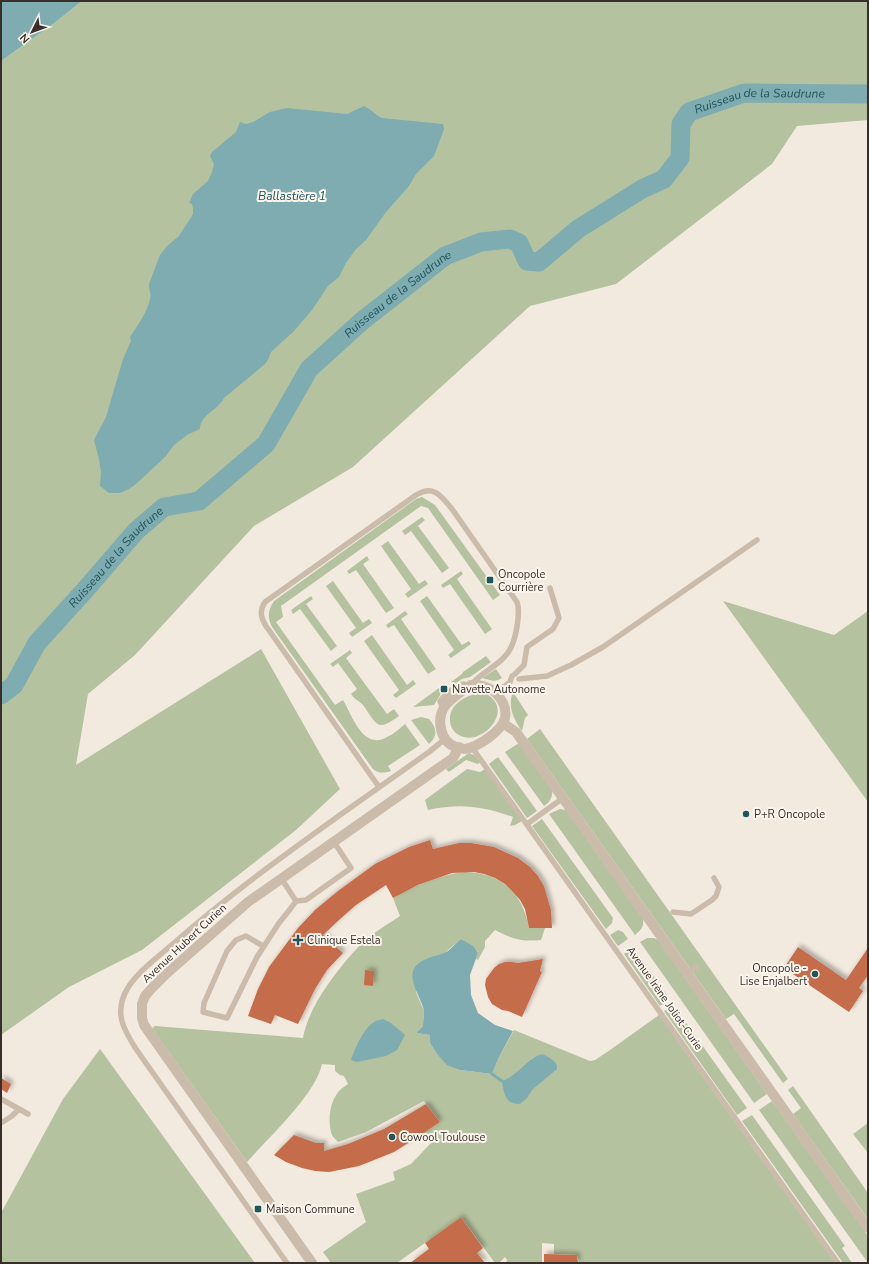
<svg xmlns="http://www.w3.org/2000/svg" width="869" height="1264" font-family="'Nunito Sans',sans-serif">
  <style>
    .green { fill: #b5c29f }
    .water { fill: #7eacb0 }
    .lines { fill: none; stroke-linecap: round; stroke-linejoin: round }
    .stream { stroke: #7eacb0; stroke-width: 3 }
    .river { stroke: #7eacb0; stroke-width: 19 }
    .building { fill: #c56d4b; filter: url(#shadow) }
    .service { stroke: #cbbbab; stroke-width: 5.5 }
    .minor { stroke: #cbbbab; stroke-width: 10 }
    .poi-dot { fill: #20555b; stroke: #faf4ec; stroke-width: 1.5 }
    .labels { text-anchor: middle; stroke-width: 4; stroke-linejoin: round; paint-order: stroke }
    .poi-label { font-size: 11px; fill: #392f2a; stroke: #faf4ec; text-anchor: start }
    .street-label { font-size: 11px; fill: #392f2a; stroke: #faf4ec }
    .water-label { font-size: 12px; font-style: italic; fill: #20555b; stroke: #faf4ec }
  </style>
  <defs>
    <filter id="shadow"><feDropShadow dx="3" dy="-3" stdDeviation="2" flood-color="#0004"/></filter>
  </defs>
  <rect width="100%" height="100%" fill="#f3eadf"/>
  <path class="green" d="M82,1H868V120L797,126L772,164L616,284L530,306L353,467L254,526L135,655L88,694L76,765L261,649L340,789L296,830L142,950L69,987L1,1035V61L53,24Z
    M422,497L435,505L500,595L493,600L428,508L421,506L281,606L283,617L276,622L335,705L343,700C352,715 363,751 387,737C394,734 399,729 405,724L420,745L388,766L391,771C381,774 375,773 370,765L272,627C267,617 268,610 274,601L416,499Z
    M422,517L425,520L418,526L449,568L442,573L411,531L405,535L402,531Z
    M388,541L419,584L425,580L428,584L408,598L405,594L411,589L381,546Z
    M367,556L369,560L363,564L394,608L386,613L356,570L349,574L347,571Z
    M461,571L463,574L457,579L492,629L485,634L450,584L443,588L441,585Z
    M333,581L363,623L369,619L372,623L352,637L349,633L356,628L326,586Z
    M311,596L313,599L306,604L337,646L331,651L300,609L293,614L291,610Z
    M427,596L462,645L469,641L471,644L451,658L448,655L454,650L420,601Z
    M723,601L834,635L868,611V802Z
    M405,611L408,614L401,619L436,669L428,674L394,625L388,628L386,625Z
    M372,635L407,685L413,680L416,684L396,698L393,695L399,690L364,641Z
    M350,650L352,653L346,658L387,714L394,709L399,716C376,733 377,724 363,705C359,701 354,699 351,694L357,689L338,663L333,667L330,664Z
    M486,656L491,662L470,677L462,679L453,685L451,682L462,674L463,672Z
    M496,669L502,678C494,683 491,680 482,678Z
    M439,688L442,692L434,705L413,707Z
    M482,692C519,706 482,749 459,735C453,732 450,726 450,720C449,703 468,695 482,692Z
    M513,692L528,715L525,718L522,731C514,720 507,706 513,692Z
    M421,717L429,719C437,728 438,736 429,744L411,720Z
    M540,729L788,1079L783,1083L734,1014L726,1019L527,739Z
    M519,743L552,790C553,797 550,802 544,806L505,752Z
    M469,753L474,755L480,762L478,764L466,760L449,772L446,769Z
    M498,757L537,811L527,818L489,764Z
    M467,769L480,772L485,769L522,821L515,825L510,826L513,817C482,806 460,803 428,810L425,800Z
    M560,809L566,810L643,919C644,927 641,930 635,935L549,814Z
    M542,819L613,918L612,923L606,929L532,826Z
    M464,872C502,873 522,892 529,928H545L541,940C522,942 512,939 495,930L485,941V947L478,960L476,959L478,952L461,939L447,951L416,992L424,1011L423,1026L416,1033L430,1035V1043L437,1054L460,1070L492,1074L499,1057L514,1030L590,1061L595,1060L610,1050L659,1015L835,1263H579L577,1255L554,1254V1244L542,1243V1263H506L507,1260L505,1257L499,1263H495L461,1217L397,1263H331L323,1252L366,1222L356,1194L395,1180L393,1172L411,1164L431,1143L424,1133L440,1122L424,1101L366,1132L338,1142C336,1140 333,1137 332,1135C328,1124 329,1107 335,1097C338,1091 342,1088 348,1084L344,1076L340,1075L335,1071V1065L322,1064C316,1094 268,1138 247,1162L152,1028L155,1026L303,1038C309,1007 330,980 350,956C354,952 358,947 362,943C374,932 387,925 400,916L393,898C415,886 439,875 464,872Z
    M618,930L623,932L628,939L618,946L610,935Z
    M647,938H654L658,940L767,1094L754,1103L640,942Z
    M633,947L667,995V1001L660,1006L624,954Z
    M674,1006L747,1108L737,1115L664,1011L671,1007Z
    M100,1049L255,1263H1V1213L63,1099Z
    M793,1086L868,1193V1219L793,1114L801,1108L788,1090Z
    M772,1101L868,1236V1263L759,1110Z
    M752,1115L845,1246L842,1248L852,1263H843L742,1121Z
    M868,1123V1153L853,1134Z"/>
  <path class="water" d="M1,1H82L53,24L1,61Z
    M364,106C371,109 375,115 382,118L443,124L444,129L434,156L416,174L409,186L386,212L366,240L356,249L346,263L339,277L328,286L312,310L294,331L271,352L268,360L265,364L224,398C218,410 200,415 200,429L187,435L174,445L165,457L136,484L129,489L120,493H109L100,486L101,472L99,459L94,440L106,417L123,359L131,341L130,337C137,326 147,313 150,299C152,294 148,289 149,284L160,255L167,246L179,236L193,214V208L192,204L189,203L193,194L208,181L212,172L214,164L210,156L212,152L236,132L240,122L246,124L253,122L270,112L287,108L347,114Z
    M461,939L473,946L478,953L470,975L471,995L478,1013L495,1025L513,1031L499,1057L492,1074L460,1070L447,1065L437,1054L430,1043V1035L416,1033L423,1026C423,1022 424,1016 424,1011C421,996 403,975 419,963C428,956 440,956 448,951C452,948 457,942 461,939Z
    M383,1019L391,1023L405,1035L397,1050L386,1056L357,1062L351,1060C355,1048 364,1028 374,1022C377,1020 380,1020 383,1019Z
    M542,1054C549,1057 553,1059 557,1065V1069L533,1089L527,1098L520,1104C505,1104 504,1094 502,1081C518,1076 526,1059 542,1054Z"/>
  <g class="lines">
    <path class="stream" d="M492,1074L502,1081"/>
    <path class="river" id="s1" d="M1,695L14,685L37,643L86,589L136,531L164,507L199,501L266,444L309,369L362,321L445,256L481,242L510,239L519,243L527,261L539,262L578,229L642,189L664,179L680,158L681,124L689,112L744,93L868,94"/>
  </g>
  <path class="building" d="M430,840L433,849L459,843H471L494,847L518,858L530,867L538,876L544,886L551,910L552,928H529L525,909L520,900L513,892L505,884L495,878L484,874L474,872L452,873L418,885L393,898L386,885L356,905L340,919L323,935L343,953L327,970L315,989L298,1024L275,1015L271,1024L248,1016L258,989L269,967L298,928L315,910L338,891L375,864L409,847Z
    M798,947L846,980L868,948V975L859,988L863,991L849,1012L784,968Z
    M543,959L540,971L542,972L522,1017L508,1011L502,1010L492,1004L488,997L485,985L486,979L494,968L499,964L505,962H511L518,963Z
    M365,970L374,971L373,986L364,985Z
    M1,1078L11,1084L7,1093L1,1089Z
    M426,1104L440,1122L424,1133L394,1152L359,1166L329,1172L315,1171L302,1168L286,1162L274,1155L294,1135L316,1143H324V1151L348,1144L384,1129Z
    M461,1217L483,1248L477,1253L485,1263H410L429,1249L425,1243Z
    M544,1254L577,1255L578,1263H544Z"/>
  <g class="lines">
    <path class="service" d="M515,674L524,665L527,647L553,629L559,618L550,588
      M519,679L547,676L571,665L603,647L757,540
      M496,693L510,682L512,676
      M443,709L440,701C446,694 455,685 464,684L468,687
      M471,746L838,1263
      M379,787L266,626C261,618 259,611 265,602L416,495C434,484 441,496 452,509L517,602C520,610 518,618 517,627C515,637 513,647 506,655C497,667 481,672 471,685
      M527,824L563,798
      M296,901L306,900L351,868L334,842
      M673,912L691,914L712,900L716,896L719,887L714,878
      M263,946L246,936L236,940L227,951L204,1003L203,1012L227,1018L257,957L279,923L291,908L296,901L281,878
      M687,974L696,967
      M1,1099L28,1114
      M1,1123L12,1116L19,1109
      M287,1263L136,1049C124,1030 115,1015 125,993C134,974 158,957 174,943C226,897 283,856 340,815C370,794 399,773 429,752L445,739"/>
    <path class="minor" d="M471,685C475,685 479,685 483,686C496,689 508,704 505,718C502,731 478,747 465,749C463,749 459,747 456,747C440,742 436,719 445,706C451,698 462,691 471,685Z
      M503,723L516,732L868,1228
      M312,1263L144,1025L142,1018V1004L145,996L152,988L166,974L248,902L440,767L453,758L459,747"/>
  </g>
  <g class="poi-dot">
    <rect x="486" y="576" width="8" height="8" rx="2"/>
    <rect x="440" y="685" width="8" height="8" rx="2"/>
    <circle cx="746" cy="814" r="4"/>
    <path d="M296 934h4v4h4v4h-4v4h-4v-4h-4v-4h4z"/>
    <circle cx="815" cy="974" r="4"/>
    <circle cx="392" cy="1137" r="4"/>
    <rect x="254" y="1205" width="8" height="8" rx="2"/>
  </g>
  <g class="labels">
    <g class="poi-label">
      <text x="498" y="578">Oncopole<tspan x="498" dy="13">Courrière</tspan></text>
      <text x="452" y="693">Navette Autonome</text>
      <text x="754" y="818">P+R Oncopole</text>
      <text x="307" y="944">Clinique Estela</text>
      <text x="807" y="972" text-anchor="end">Oncopole -<tspan x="807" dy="13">Lise Enjalbert</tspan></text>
      <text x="400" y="1141">Cowool Toulouse</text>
      <text x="266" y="1213">Maison Commune</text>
    </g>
    <g class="street-label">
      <text transform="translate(184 943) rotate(-43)" y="4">Avenue Hubert Curien</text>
      <text transform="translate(665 998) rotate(55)" y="4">Avenue Irène Joliot-Curie</text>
    </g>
    <g class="water-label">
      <text dy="4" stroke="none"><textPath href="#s1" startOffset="1045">Ruisseau de la Saudrune</textPath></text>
      <text x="292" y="200">Ballastière 1</text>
      <text dy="4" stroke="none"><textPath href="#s1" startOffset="577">Ruisseau de la Saudrune</textPath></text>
      <text dy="4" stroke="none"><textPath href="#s1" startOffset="181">Ruisseau de la Saudrune</textPath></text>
    </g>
  </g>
  <rect width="869" height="1264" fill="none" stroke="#392f2a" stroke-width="4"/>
  <g transform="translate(32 32) rotate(228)" stroke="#faf4ec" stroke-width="3" paint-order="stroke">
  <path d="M0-3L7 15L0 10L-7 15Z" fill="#392f2a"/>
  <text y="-6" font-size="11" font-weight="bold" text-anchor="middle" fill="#392f2a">N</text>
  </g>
</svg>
